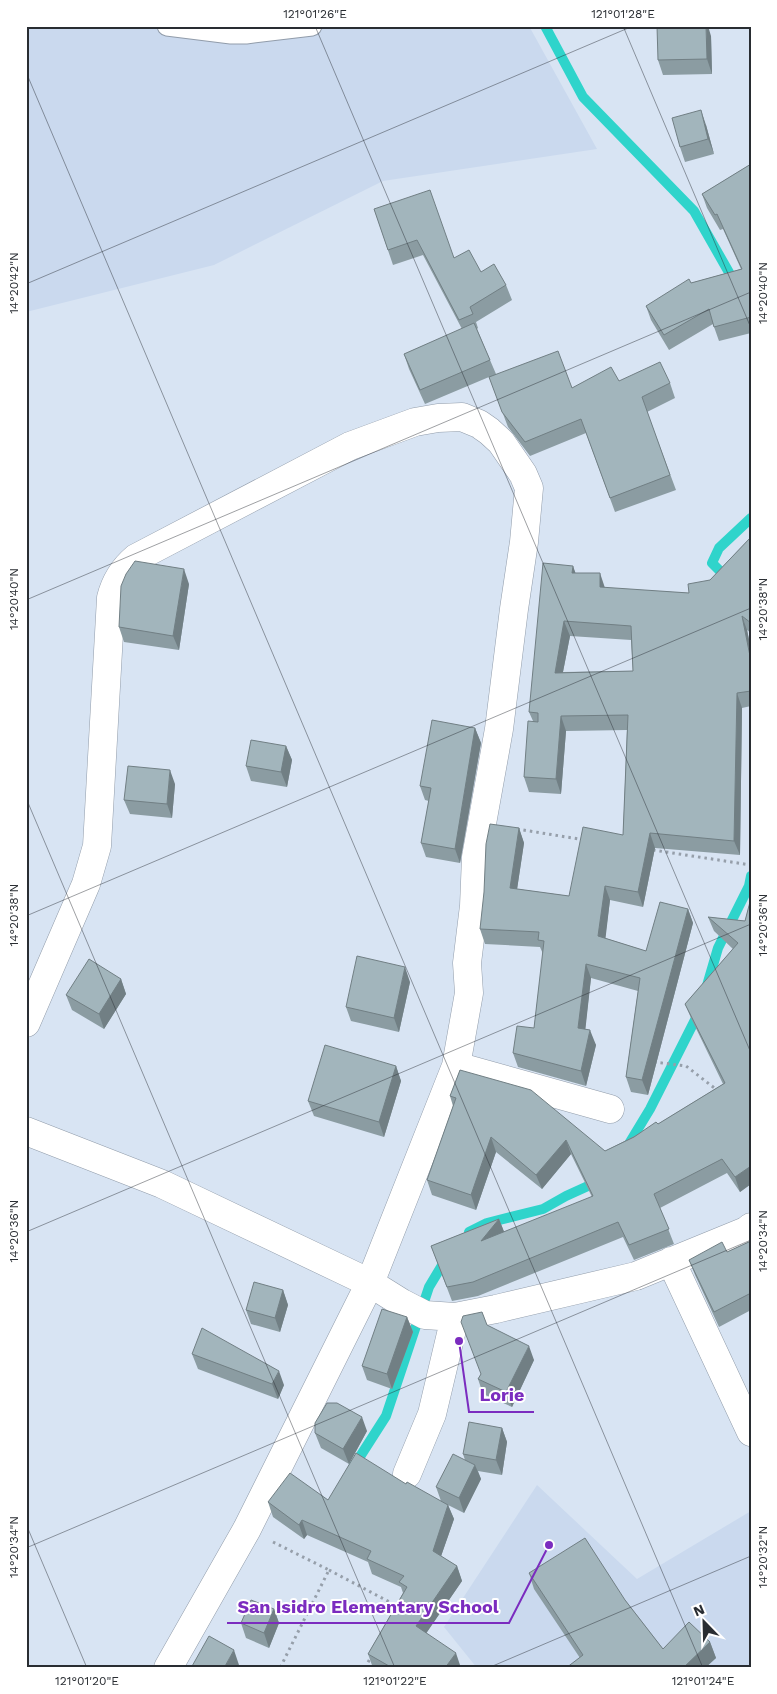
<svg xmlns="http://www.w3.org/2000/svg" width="777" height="1694" font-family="'Work Sans',sans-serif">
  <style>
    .built { fill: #cad9ee }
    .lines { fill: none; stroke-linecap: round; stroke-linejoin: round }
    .stream { stroke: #2fd4cb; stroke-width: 10 }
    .lane-casing { stroke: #919caa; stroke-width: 21 }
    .street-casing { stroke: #919caa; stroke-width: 29 }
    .path { stroke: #969faa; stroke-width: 3; stroke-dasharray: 2.5 4; stroke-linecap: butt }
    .lane { stroke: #fff; stroke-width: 19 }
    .street { stroke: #fff; stroke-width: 28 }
    .wall { fill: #8b9ca2; fill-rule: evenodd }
    .shaded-wall { fill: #717f84 }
    .building { fill: #a2b5bc; stroke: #717f84; fill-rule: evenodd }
    .ticks { fill: none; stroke: #292d32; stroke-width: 1; stroke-opacity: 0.45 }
    .leader { fill: none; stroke: #7b2cbf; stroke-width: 2 }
    .callout-dot { fill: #7b2cbf; stroke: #fff; stroke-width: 2 }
    .callout-label { font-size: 18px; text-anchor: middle; font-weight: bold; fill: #7b2cbf; stroke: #fff; stroke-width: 4; stroke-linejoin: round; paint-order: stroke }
    .neatline { fill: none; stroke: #292d32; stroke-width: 2 }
    .ticks-label { font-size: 12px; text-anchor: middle; fill: #292d32 }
  </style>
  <rect width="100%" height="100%" fill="#d8e4f3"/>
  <path class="built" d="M26,26H529L597,149L383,181L214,265L26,312Z
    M537,1485L637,1579L751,1511V1668H477L444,1627Z"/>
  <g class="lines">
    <path class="stream" d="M545,26L583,97L694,211L735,283
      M729,580L712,563L719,548L751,518
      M706,989L718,948L749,886L751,876
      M627,1147L650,1109L699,1012
      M469,1232L487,1223L543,1209L566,1196L599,1181
      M354,1466L386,1416L429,1287L447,1257"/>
    <defs>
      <path id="lane" d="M167,26L231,34H246L312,26"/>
      <path id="street" d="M26,1023L86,884L97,846L111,598C115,582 123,569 136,558L350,446L415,422L438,418L462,417L479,424L489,431L501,442L523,474L529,488L524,542L514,609L499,729L476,857L474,906L467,963L469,993L456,1066L370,1283L247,1529L168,1668
        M456,1066L610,1109
        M26,1131L162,1184L370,1283L402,1303L425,1315L455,1317L496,1309L636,1276L746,1231L751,1227
        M671,1261L751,1432
        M407,1474L432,1414L455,1317"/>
    </defs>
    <use href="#lane" class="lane-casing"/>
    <use href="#street" class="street-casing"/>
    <path class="path" d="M517,829L585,840
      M653,850L751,865
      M654,1062L686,1066L717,1090
      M273,1542L329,1570L280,1668
      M329,1570L399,1607
      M365,1668L372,1655"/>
    <use href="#lane" class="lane"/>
    <use href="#street" class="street"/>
  </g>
  <path class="wall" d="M711,36L712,74L663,75L658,60Z
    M706,125L714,154L685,162L680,147Z
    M751,164V333L719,341L713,324L669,350L651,320L646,306L691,283L741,269L723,229L720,230L707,208L702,194Z
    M374,209L454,258L506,285L512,300L476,322L478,328L477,329L490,360L496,374L572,388L619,381L670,383L675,398L647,412L676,490L615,512L586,433L530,456L508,427L489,377L425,404L409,369L404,354L462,329L423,255L393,265Z
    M751,537V633L747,630L751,649V706L742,708L740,855L655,848L643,907L610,900L605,938L646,951L688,909L693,923L648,1095L631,1092L626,1077L638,991L591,978L585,1029L596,1045L586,1086L518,1067L513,1053L534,1028L543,954L540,947L485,944L480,929L519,828L524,843L517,889L569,896L623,835L627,730L566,731L561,794L529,792L524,777L533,721L529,712L573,566L575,573L605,588L689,593L710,580ZM570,636L631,640L633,671L563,672Z
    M189,584L179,650L124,642L119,627Z
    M475,728L481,743L460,863L426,857L421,843L429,801L425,800L420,786Z
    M286,746L292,760L287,787L251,781L246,766Z
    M175,784L172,818L130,814L124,800Z
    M751,898V1184L740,1192L727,1173L660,1208L674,1244L634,1260L623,1237L478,1296L452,1301L431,1246L499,1219L504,1232L592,1197L571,1154L542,1189L496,1152L476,1210L432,1195L427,1180L453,1106L450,1096L460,1070L605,1151L658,1124L723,1084L691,1018L685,1004L733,949L714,931L708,917L745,921Z
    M121,979L126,994L104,1029L72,1010L66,995Z
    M410,982L399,1032L351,1021L346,1007Z
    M396,1066L401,1081L384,1137L314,1116L308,1101Z
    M751,1241V1310L719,1327L695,1275L689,1260L727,1252Z
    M283,1290L288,1305L280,1332L251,1324L246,1310Z
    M482,1312L487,1326L534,1360L512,1407L483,1394L478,1379L481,1374Z
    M407,1317L413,1332L392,1389L367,1380L362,1366Z
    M192,1354L284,1385L278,1399L198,1369Z
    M502,1428L507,1442L502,1475L478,1471L481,1479L464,1513L448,1505L454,1519L441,1556L457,1566L462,1581L426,1633L461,1668H373L368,1654L403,1593L401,1587L372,1574L368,1562L307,1535L304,1539L273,1517L268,1502L328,1500L406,1484L441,1501L436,1487L465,1460L463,1454Z
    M367,1431L349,1464L321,1448L315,1433Z
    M529,1573L625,1600L663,1649L710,1642L716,1658L705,1668H566L580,1658L534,1589Z
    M274,1609L279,1623L269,1648L246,1638L241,1623Z"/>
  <path class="shaded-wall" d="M706,26H708L711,36L712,74L707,59Z
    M701,110L706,125L714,154L708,139Z
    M573,566L578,580L572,573Z
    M184,569L189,584L179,650L173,636Z
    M600,573L605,588L600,587Z
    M742,616L747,630L751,649V661Z
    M564,621L570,636L560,687L555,673Z
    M737,693L742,708L740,855L734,841Z
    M561,716L566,731L561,794L556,779Z
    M475,728L481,743L460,863L455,849Z
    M286,746L292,760L287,787L281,772Z
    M170,770L175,784L172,818L167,804Z
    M519,828L524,843L515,903L510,888Z
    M650,833L655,848L643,907L638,892Z
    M605,886L610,900L604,951L598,936Z
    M688,909L693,923L648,1095L642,1080Z
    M586,964L591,978L584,1042L578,1028Z
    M405,967L410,982L399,1032L394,1018Z
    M121,979L126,994L104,1029L99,1014Z
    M590,1030L596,1045L586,1086L581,1071Z
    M396,1066L401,1081L384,1137L379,1122Z
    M491,1137L496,1152L476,1210L471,1195Z
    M566,1140L571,1154L542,1189L536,1175Z
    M751,1166V1184L740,1192L735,1177Z
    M499,1219L505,1234L481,1241Z
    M283,1290L288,1305L280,1332L275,1318Z
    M407,1317L413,1332L392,1389L387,1374Z
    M529,1346L534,1360L512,1407L506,1392Z
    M279,1371L284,1385L278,1399L272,1384Z
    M362,1417L367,1431L349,1464L343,1449Z
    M502,1428L507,1442L502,1475L496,1460Z
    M475,1465L481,1479L464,1513L459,1498Z
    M448,1505L454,1519L438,1565L433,1551Z
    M302,1520L307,1535L304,1539L299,1525Z
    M457,1566L462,1581L421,1641L416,1626Z
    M274,1609L279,1623L269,1648L264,1633Z
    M710,1642L716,1658L705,1668H683Z
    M234,1650L239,1665L237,1668H224Z
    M456,1653L461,1668H445Z"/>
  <path class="building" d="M657,26H706L707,59L658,60Z
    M701,110L708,139L680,147L672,118Z
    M751,164V317L714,327L709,309L664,335L646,306L689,279L691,283L742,269L717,214L715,215L702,194Z
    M430,190L454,258L469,250L481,272L494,264L506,285L470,307L473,314L459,320L417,240L388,250L374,209Z
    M474,323L490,360L420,390L404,354Z
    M558,351L572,388L611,367L619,381L660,362L670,383L642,397L670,475L610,498L581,419L525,442L502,412L489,377Z
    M751,537V623L742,616L751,661V691L737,693L734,841L650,833L638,892L605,886L598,936L646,951L660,902L688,909L642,1080L626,1077L640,978L586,964L578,1028L590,1030L581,1071L513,1053L517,1026L534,1028L544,941L538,940L539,932L480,929L484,892L486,844L490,824L519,828L510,888L569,896L583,827L623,835L628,715L561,716L556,779L524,777L528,721L538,722V713L529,712L543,563L573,566L572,573H600V587L689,593L688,584L710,580ZM564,621L631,626L633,671L555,673Z
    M135,561L184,569L173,636L119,627L121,586L126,574Z
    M432,720L475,728L455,849L421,843L431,788L420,786Z
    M251,740L286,746L281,772L246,766Z
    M128,766L170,770L167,804L124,800Z
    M751,898V1166L735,1177L722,1159L654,1194L669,1229L629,1245L618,1222L473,1282L447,1287L431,1246L499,1219L481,1241L593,1196L566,1140L536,1175L491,1137L471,1195L427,1180L456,1098L450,1096L460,1070L531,1090L605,1151L634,1137L656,1122L658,1124L725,1083L685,1004L738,943L708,917L745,921Z
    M357,956L405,967L394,1018L346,1007Z
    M89,959L121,979L99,1014L66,995Z
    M325,1045L396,1066L379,1122L308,1101Z
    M751,1241V1293L714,1312L689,1260L722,1242L727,1252Z
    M254,1282L283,1290L275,1318L246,1310Z
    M382,1309L407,1317L387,1374L362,1366Z
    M482,1312L487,1325L529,1346L506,1392L478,1379L481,1374L461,1322L463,1316Z
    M202,1328L279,1371L272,1384L192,1354Z
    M327,1403H337L362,1417L343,1449L315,1433V1423Z
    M469,1422L502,1428L496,1460L463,1454Z
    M356,1453L406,1484L407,1482L448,1505L433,1551L457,1566L416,1626L456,1653L445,1668H389V1666L368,1654L407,1587L399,1582L404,1576L367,1559L371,1551L302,1520L299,1525L268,1502L290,1473L328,1500Z
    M453,1454L475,1465L459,1498L436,1487Z
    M585,1538L625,1600L663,1649L689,1622L710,1642L683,1668H566L583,1655L529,1573Z
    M251,1600L274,1609L264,1633L241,1623Z
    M209,1636L234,1650L224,1668H191Z"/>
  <path class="ticks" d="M315,26L751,1053M623,26L751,328M26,72L703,1668M26,284L633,26M26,600L751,292M26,798L395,1668M26,916L751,608M26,1232L751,924M26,1524L87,1668M26,1548L751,1240M488,1668L751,1556"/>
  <path class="leader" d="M459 1341L469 1412H534M549 1545L509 1623H227"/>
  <g class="callout-dot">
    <circle cx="459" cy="1341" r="5"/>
    <circle cx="549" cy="1545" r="5"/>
  </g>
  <g class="callout-label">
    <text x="502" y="1401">Lorie</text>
    <text x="368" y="1613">San Isidro Elementary School</text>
  </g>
  <rect width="777" height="1694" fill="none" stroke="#ffffff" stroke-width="55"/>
  <g transform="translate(704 1622) rotate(337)" stroke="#ffffff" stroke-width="4" paint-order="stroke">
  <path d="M0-4L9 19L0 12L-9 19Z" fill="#292d32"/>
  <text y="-8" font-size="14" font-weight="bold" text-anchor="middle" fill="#292d32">N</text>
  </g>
  <rect x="28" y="28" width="722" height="1638" class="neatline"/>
  <g class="ticks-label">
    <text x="315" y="18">121°01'26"E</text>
    <text x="623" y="18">121°01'28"E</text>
    <text transform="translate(14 283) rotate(-90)" y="4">14°20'42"N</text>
    <text transform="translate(763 293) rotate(-90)" y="4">14°20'40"N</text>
    <text transform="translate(14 599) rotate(-90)" y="4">14°20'40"N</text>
    <text transform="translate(763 609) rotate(-90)" y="4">14°20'38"N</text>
    <text transform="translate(14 915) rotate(-90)" y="4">14°20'38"N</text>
    <text transform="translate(763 925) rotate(-90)" y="4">14°20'36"N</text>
    <text transform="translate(14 1231) rotate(-90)" y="4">14°20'36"N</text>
    <text transform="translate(763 1241) rotate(-90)" y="4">14°20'34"N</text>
    <text transform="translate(14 1547) rotate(-90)" y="4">14°20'34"N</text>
    <text transform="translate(763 1557) rotate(-90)" y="4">14°20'32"N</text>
    <text x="87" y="1685">121°01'20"E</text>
    <text x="395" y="1685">121°01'22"E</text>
    <text x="703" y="1685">121°01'24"E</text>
  </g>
</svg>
